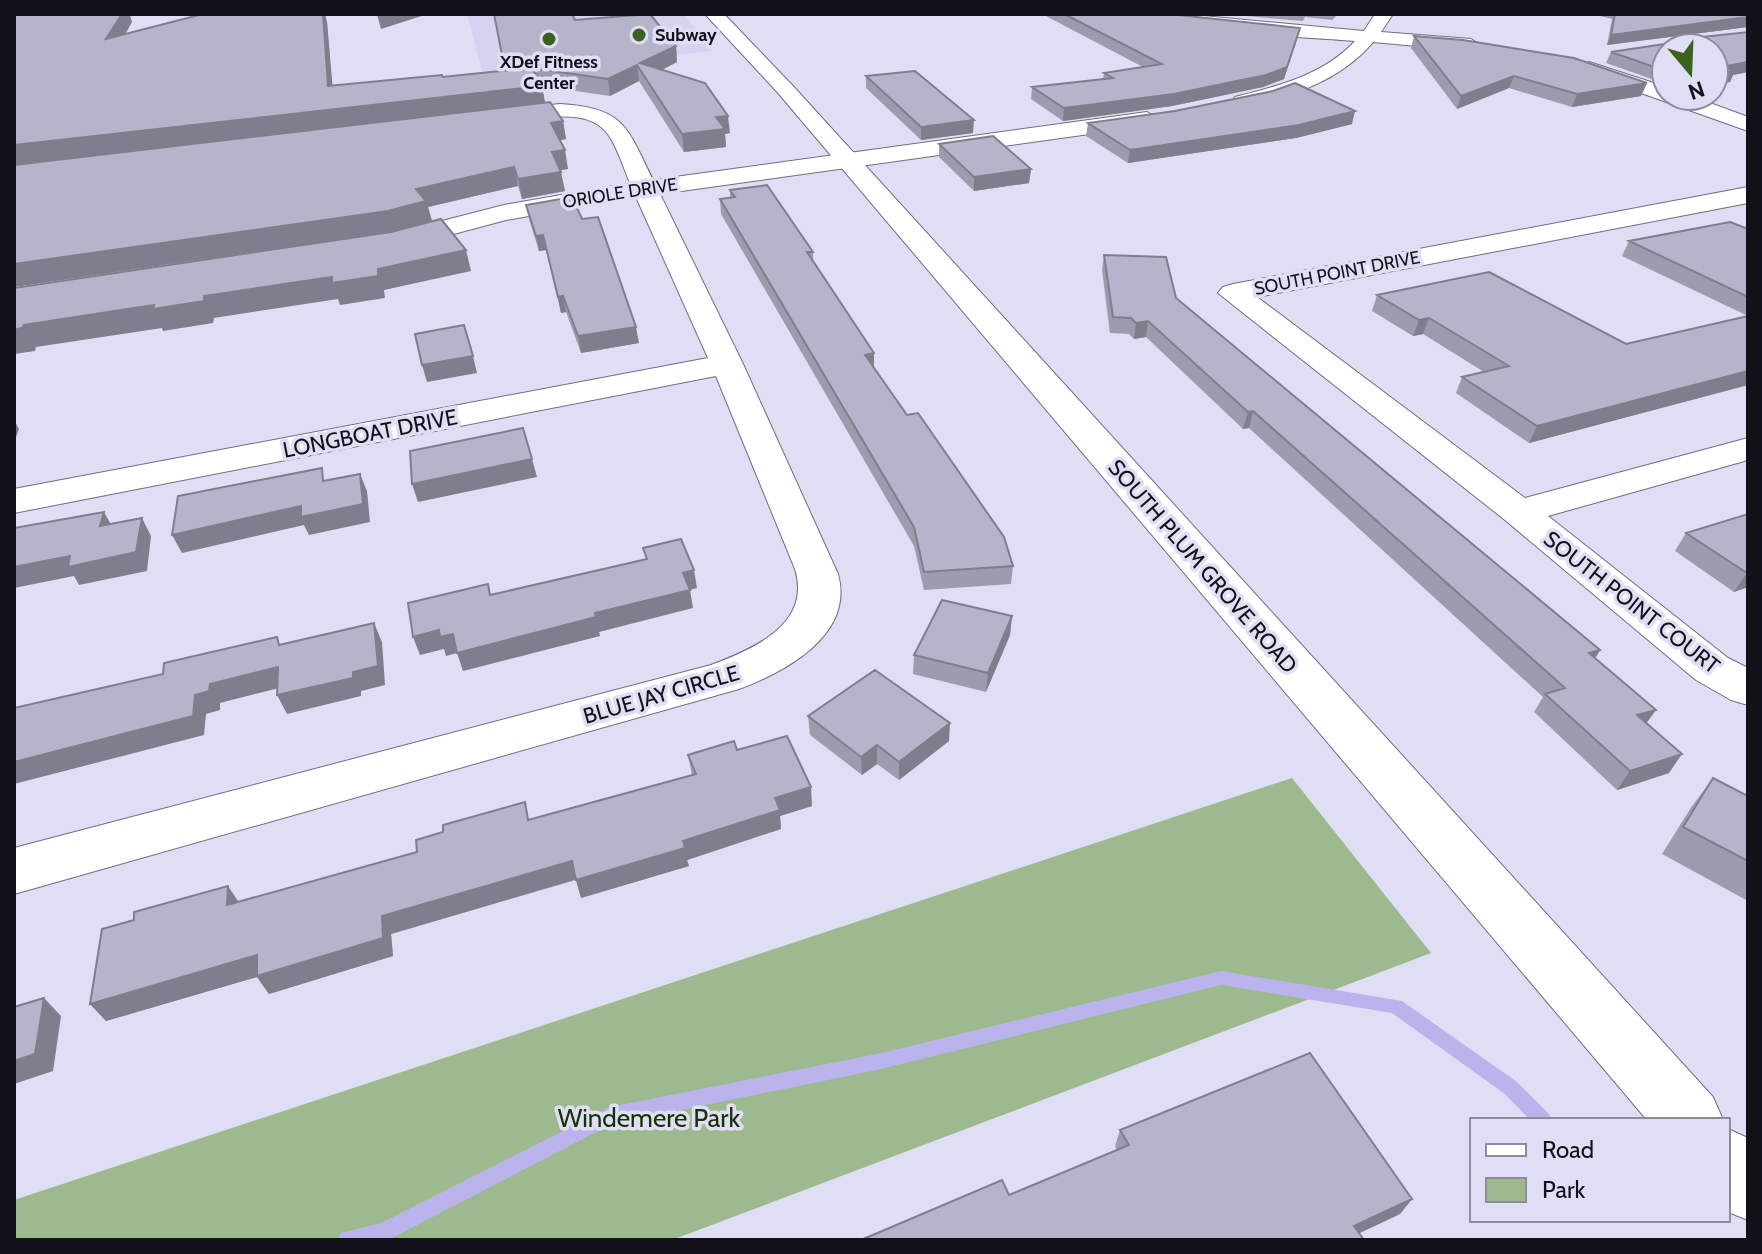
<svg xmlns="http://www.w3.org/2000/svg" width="1762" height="1254" font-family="Cabin,sans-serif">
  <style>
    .built { fill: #d6d3f0 }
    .green { fill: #9cba8d }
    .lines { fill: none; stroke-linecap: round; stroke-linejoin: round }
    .stream { fill: #bbb3ec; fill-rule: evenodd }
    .minor-casing { stroke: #6f6d80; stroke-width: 2 }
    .tertiary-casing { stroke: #6f6d80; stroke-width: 2 }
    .minor { fill: #fff; fill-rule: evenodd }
    .tertiary { fill: #fff; fill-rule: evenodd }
    .wall { fill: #9d9bae }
    .shaded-wall { fill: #7f7e8d }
    .building { fill: #b6b4ca; stroke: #7f7e8d; stroke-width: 2 }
    .poi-dot { fill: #39621e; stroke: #e0def4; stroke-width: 3 }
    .labels { text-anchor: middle; stroke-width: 7; stroke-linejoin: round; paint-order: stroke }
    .far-poi-label { font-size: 18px; font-weight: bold; fill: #121119; stroke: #e0def4; text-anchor: start }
    .far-street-label { font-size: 18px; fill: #121119; stroke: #e0def4 }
    .street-label { font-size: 22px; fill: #121119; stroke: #e0def4 }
    .near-park-label { font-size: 26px; fill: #143300; stroke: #e0def4 }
  </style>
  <rect width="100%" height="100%" fill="#e0def4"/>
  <path class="built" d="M467,14H684L713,51L483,75Z"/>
  <path class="green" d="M1292,778L1431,953L672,1240H14V1200Z"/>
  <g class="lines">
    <path class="stream" d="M1221,971L1402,1001L1517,1082L1549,1114L1552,1120H1530L1505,1094L1392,1013L1221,985L877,1070L612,1124L390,1239L338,1240L341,1233L381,1223L610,1107L877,1054Z"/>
    <defs>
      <path id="minor" d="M1142,14H1182L1364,31L1375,14H1393L1381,32L1471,39L1480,45L1471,51L1373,42C1339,82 1292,96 1242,107L1235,105L1232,101L1235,97C1278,86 1324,75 1355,41C1320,38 1161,31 1142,14Z
        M1589,62L1666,87V96H1691L1748,117V131L1582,72L1579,68Z
        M560,104C625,108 627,127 653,180L1147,112L1158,119L1147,126L660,194L743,364L838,574C855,635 785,672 739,689L14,894V848L711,665C754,649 812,624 795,569L716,376L14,513V489L708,358L636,197L506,220L390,251L380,249L376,243L380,237L504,205L630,183C623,167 617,146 607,133C579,96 499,135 484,117L495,111Z
        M1748,187V203L1257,297L1525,498L1748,438V460L1548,516L1728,658L1748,668V705L1731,700L1696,680L1505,520L1218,293L1223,287L1233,284Z"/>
      <path id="tertiary" d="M705,14H724L793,86L1713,1097L1723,1120H1647L779,94Z
        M1728,1129L1748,1138V1220L1728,1212Z"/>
    </defs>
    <use href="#minor" class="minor-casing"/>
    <use href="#tertiary" class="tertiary-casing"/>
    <use href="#minor" class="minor"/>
    <use href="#tertiary" class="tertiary"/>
  </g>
  <path class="wall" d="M14,14H131L130,16L132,22L125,34L327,22L332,85L443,77L505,71L494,14L575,20L676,46L677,62L662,70L730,133L725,134L726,147L684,152L639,81L610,96L542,86L545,103L563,121L566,139L560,140L568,169L560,170L565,191L522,199L518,186L428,207L432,221L394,231L14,287Z
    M1042,14H1169L1297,39L1284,79L1263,87L1172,106L1063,121L1031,99L1032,87L1103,79L1104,73L1143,67Z
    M1221,14H1338L1332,20L1305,17L1303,21Z
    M1592,14H1748V27L1607,45L1612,19Z
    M1748,32V72L1733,75L1730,82L1714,84V48H1666V84L1606,63L1611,52Z
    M1414,36L1647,83L1641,96L1572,107L1509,88L1457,109L1411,48Z
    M866,76L973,133L921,140L866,88Z
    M1088,123L1352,124L1296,138L1128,163L1086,136Z
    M939,144L1031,169L1029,183L974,191L939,157Z
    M730,190L813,252V261L874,367L1013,566L1011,584L924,590L914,546L721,214L720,199L730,198Z
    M526,205L639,343L581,353L566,312L561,313L546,250L539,251L529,219Z
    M1748,229V385L1529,443L1456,393L1462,377L1484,372L1423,334L1413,336L1372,311L1377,295L1626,344L1748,316L1622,256L1629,241Z
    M1104,255L1176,298L1600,650L1595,658L1647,724L1669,773L1617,790L1534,712L1543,697L1249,428L1243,429L1146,337L1134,339L1129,334L1110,333L1102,270Z
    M1748,514V587L1734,592L1675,551L1686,533Z
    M1012,616L1010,635L986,692L913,674L914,655Z
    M808,716L949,741L899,780L877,764L862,775L810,735Z
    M737,750L812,806L780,816L781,829L687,860L689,866L581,898L576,880L391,934L393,956L269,994L257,977L106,1021L90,1004L239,902L692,775L688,755Z
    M1713,778L1748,796V901L1662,854L1692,806Z
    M1120,1130L1412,1199L1400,1214L1359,1233L1009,1195L1117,1150L1115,1146Z"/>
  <path class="shaded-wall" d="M122,14H131L130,16L132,22L113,55L106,39Z
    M323,14H325L327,22L334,103L328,86Z
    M377,14H428L381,29Z
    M1748,17V27L1607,45L1611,35Z
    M1300,28L1284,79L1263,87L1172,106L1063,121L1064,108Z
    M676,46L677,62L645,78L640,63Z
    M1748,62V72L1733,75L1730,82L1714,84V74L1721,67Z
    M637,65L639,81L610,96L608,79Z
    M1514,76L1509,88L1457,109L1461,96Z
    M1647,83L1641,96L1572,107L1577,94Z
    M542,86L545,103L14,165V145Z
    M1355,111L1352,124L1296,138L1128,163L1130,150Z
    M728,116L730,133L725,134L726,147L684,152L682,134L716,117Z
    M974,120L973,133L921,140V127Z
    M563,121L566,139L555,141L551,123Z
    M565,150L568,169L555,171L552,152Z
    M514,167L518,186L428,207L432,221L394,231L14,287V264L416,189Z
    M1031,169L1029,183L974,191V177Z
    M561,172L565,191L522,199L518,179Z
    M543,235L546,250L539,251L536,236Z
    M466,250L471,271L384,290L385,298L340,305L338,299L214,318L213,323L163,331L162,328L36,347L35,351L14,354V330L24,325L378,269Z
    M563,296L566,312L561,313L558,297Z
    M1429,318L1423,334L1413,336L1419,320Z
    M1148,321L1146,337L1134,339L1136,323Z
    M636,327L639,343L581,353L578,336Z
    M874,353V370L865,355Z
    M473,356L477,373L427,382L422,365Z
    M1748,371V385L1529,443L1537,426Z
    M1253,411L1249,428L1243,429L1248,412Z
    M14,420L19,429L14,443Z
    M532,459L537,477L418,502L412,484Z
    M360,474L367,491L370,522L309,535L304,525L182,553L172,535Z
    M104,512L114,530L100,526Z
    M142,518L151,536L147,571L79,585L74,576L14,588V567Z
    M694,570L697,588L690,590L693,608L599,632L600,636L463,671L457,653L446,656L444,649L420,655L413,637L439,630L453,634L595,613L683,573Z
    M1747,573H1748V587L1734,592Z
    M1012,616L1010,635L986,692L988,673Z
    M374,623L382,642L385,685L361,691V696L287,714L277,695L353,672Z
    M1600,650L1589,669V653Z
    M278,667L287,686L220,703V710L206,714L204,735L14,784V762L195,695L210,684Z
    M1656,710L1643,728L1637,715Z
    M950,723L949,741L899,780V762Z
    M877,745V764L862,775L861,757Z
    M1682,754L1669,773L1617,790L1630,771Z
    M811,787L812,806L780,816L781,829L687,860L689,866L581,898L576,880L775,798Z
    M572,861L577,879L391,934L393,956L269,994L257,977L106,1021L90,1004L257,955L382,916Z
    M228,886L240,904L227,905Z
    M44,998L61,1016L53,1071L14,1084V1061Z
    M1412,1199L1400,1214L1345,1240L1354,1226Z"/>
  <path class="building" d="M14,14H122L106,39L203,14H323L328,86L442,75L443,77L529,68L504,65L494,14H572L575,20L650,14L676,46L640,63L705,83L728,116L716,117L725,129L682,134L637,65L608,79L532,68L542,86L14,145Z
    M1064,14H1169L1300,28L1287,67L1266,75L1174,94L1064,108L1032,87L1113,78L1104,73L1162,64Z
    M1615,14H1748V17L1611,35Z
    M1748,32V62L1721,67L1735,71L1714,74V48H1666V71L1611,52L1671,43L1674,40Z
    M1414,36L1463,40L1574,58L1647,83L1577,94L1514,76L1461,96Z
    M915,71L974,120L921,127L866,76Z
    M1295,83L1355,111L1299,125L1130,150L1088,123L1175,111L1273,91Z
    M550,102L563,121L551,123L565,150L552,152L561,172L518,179L514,167L416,189L426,201L388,211L14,264V165Z
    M993,136L1031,169L974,177L939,144Z
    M767,185L813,252H807L874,353L865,355L907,415L918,413L1004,537L1013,566L924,572L914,527L720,199L735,197L730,190Z
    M572,197L582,219L598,217L636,327L578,336L563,296L558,297L543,235L536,236L526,205Z
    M441,219L466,250L378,269V276L332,283V277L204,296V301L153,309L154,305L24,325L22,328L14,330V288L391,232Z
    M1730,222L1748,229V297L1629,241Z
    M1104,255L1166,257L1176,298L1600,650L1589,653L1656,710L1637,715L1682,754L1630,771L1545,694L1565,688L1253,411L1248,412L1148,321L1136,323L1131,318L1113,317Z
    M1489,272L1626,344L1748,316V371L1537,426L1462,377L1509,366L1429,318L1419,320L1377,295Z
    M464,325L473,356L422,365L415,334Z
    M523,428L532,459L412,484L410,451Z
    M322,468L323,481L360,474L363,504L301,517V506L172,535L178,496Z
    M104,512L100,526L142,518L136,552L68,567L70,556L14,567V528Z
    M1748,514V573H1747L1686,533Z
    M681,539L694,570L683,573L690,590L595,613L596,617L457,653L453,634L440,637L439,630L413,637L408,603L488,584L490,595L647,559L643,548Z
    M942,600L1012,616L988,673L914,655Z
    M374,623L378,666L353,672V678L277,695L278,667L210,684L209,691L195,695L193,716L14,762V708L163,674L164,663L277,637L279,645Z
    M875,670L950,723L899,762L877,745L861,757L808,716Z
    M787,736L811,787L775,798L780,810L683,841L685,848L576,880L572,861L382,916L383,938L257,976V955L90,1004L102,929L134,920V912L228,886L227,905L417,852L416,840L443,832V825L525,802L528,820L696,774L688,755L734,741L737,750Z
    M1713,778L1748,796V861L1683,827Z
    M44,998L35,1054L14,1061V1007Z
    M1310,1053L1412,1199L1354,1226L1364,1240H861L1002,1180L1009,1195L1129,1145L1120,1130Z"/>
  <g class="poi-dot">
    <circle cx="639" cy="35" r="8"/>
    <circle cx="549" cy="39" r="8"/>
  </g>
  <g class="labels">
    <g class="far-poi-label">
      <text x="655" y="41">Subway</text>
      <text x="549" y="68" text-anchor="middle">XDef Fitness<tspan x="549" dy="21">Center</tspan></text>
    </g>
    <g class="far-street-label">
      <text transform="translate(620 193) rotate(-9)" y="6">ORIOLE DRIVE</text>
      <text transform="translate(1337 273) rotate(-11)" y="6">SOUTH POINT DRIVE</text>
    </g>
    <g class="street-label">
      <text transform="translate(370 433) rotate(-11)" y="8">LONGBOAT DRIVE</text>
      <text transform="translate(1203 566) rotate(49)" y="8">SOUTH PLUM GROVE ROAD</text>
      <text transform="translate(1632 602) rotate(38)" y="8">SOUTH POINT COURT</text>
      <text transform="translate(661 694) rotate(-16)" y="8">BLUE JAY CIRCLE</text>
    </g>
    <g class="near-park-label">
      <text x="649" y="1127">Windemere Park</text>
    </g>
  </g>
  <rect width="1762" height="1254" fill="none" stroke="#121119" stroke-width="32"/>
  <rect x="1470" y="1118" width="260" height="104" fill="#e0def4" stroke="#8e8c9c" stroke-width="2"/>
  <rect x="1486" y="1144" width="40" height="12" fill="#ffffff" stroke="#8e8c9c" stroke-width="2"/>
  <text x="1542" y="1158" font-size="24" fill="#121119">Road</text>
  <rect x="1486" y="1178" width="40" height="24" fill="#9cba8d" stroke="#8e8c9c" stroke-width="2"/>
  <text x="1542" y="1198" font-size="24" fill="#121119">Park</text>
  <g transform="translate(1690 72) rotate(161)"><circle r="38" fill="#e0def4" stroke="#8e8c9c" stroke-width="2"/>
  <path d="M0-6L14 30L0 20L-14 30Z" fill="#39621e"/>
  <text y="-12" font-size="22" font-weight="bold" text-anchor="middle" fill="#121119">N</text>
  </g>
</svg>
